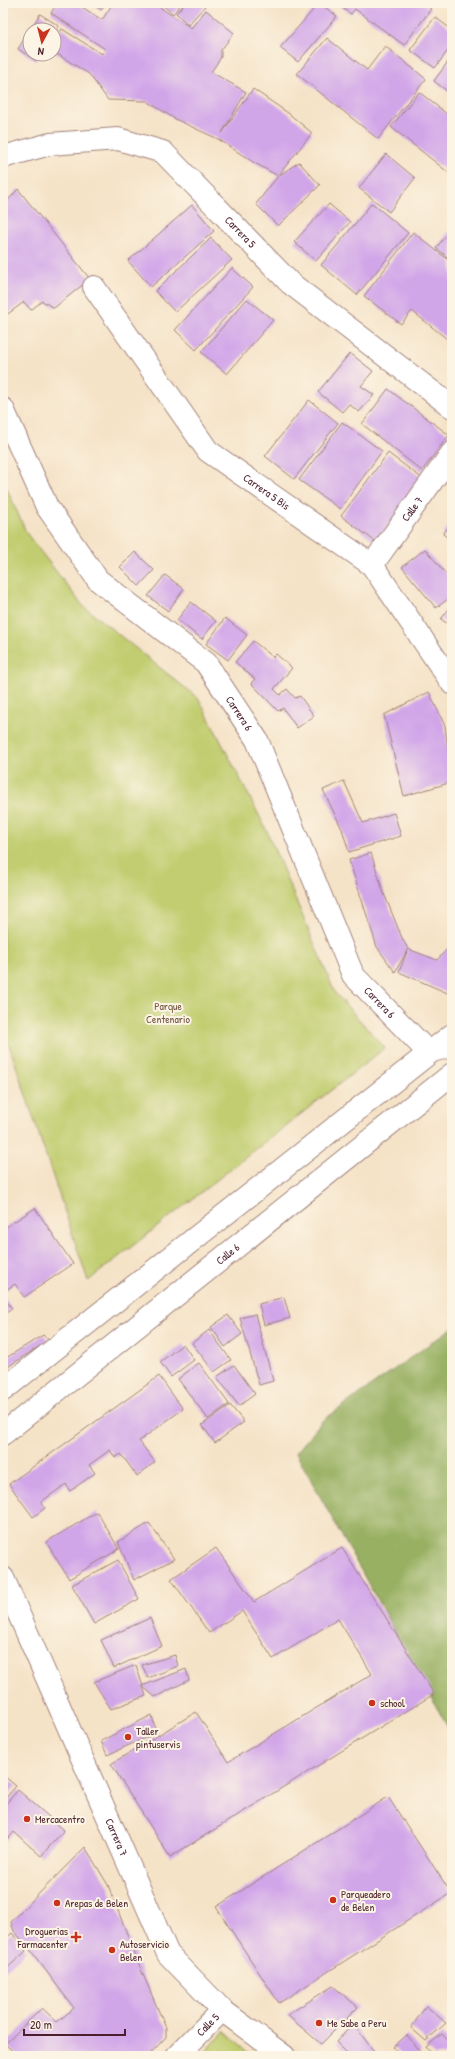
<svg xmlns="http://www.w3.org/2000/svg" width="455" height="2059" font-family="'Patrick Hand',sans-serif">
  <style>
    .green { fill: #c1cd6f; stroke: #86764d }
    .forest { fill: #98b062; stroke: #716846 }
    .building { fill: #d1a6e9 }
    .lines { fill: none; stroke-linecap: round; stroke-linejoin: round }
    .minor-casing { stroke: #a0817a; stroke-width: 24 }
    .tertiary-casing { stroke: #a0817a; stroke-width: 24 }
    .minor { stroke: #fff; stroke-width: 22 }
    .tertiary { stroke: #fff; stroke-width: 22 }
    .poi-dot { fill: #c8321e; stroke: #fcf5e5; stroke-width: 1.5 }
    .labels { text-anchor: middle; stroke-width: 4; stroke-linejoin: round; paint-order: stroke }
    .street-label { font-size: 11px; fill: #4a1f2b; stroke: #fcf5e5 }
    .park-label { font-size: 11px; fill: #6e533f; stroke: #fcf5e5 }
    .poi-label { font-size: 11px; fill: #4a1f2b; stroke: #fcf5e5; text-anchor: start }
  </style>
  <rect width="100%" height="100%" fill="#fcf5e5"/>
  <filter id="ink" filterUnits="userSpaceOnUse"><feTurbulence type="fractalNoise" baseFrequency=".025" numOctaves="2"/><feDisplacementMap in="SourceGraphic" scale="8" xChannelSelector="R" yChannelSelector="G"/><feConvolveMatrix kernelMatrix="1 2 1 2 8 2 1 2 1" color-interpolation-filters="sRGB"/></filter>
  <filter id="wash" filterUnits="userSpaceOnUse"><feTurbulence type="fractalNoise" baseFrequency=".012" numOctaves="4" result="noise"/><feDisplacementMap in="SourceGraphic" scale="16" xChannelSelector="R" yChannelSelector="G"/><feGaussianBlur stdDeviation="0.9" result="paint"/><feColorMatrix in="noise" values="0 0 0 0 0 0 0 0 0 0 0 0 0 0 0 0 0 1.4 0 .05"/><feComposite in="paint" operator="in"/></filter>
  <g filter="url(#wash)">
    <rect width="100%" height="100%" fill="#f5e3c8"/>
    <path class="green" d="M3,480L27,534L83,606L199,699L265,827L335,993L385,1048L88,1281L3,1027Z
      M224,2031L252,2056H202Z"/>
    <path class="forest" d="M452,1328V1735L296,1453L322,1421Z"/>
    <g id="blocks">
      <path class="building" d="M57,3H76L102,20L113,3H130L134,6L136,3H156L155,4L191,28L206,10L234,33L221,50V57L211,72L246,92L222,133L253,89L288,113L312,133L278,176L253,162L218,139L175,119L147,101L108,100L89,74L54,52V41L62,29L102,54L105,49L51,13Z
        M91,3H106L101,10Z
        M160,3H182L173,14Z
        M186,3H201L205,6L188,25L176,13Z
        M319,3L337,16L298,62L280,48Z
        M335,3H422L431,9L404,45L355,9L351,14Z
        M40,14L59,26L54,34V30H30Z
        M435,17L452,30V45L435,68L410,50Z
        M30,30V54H41L36,61L18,49Z
        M327,38L367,70L385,46L426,79L378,139L297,74Z
        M452,56V95L434,81Z
        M419,92L452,118V169L449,173L391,127Z
        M386,154L415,178L389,212L359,188Z
        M299,162L320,185L278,226L256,204L278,176Z
        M18,189L90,279L54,308L42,301L31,310L24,302L5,316L3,313V206Z
        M372,203L408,233L357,295L321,265Z
        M329,204L350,222L316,261L294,242Z
        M192,205L214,231L151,287L128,261Z
        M452,228V261L436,248Z
        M413,232L452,263V343L412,311L401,324L364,296Z
        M211,238L232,260L175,312L155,291Z
        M232,268L253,287L196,350L175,330Z
        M247,299L273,320L227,374L201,352Z
        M350,353L373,371L361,386L374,395L359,412L349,404L342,412L318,392Z
        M388,389L449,435L422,471L362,424Z
        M309,400L338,423L294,479L265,456Z
        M342,422L382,451L340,509L299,480Z
        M388,453L423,479L376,542L341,516Z
        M452,522V541L443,534Z
        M425,549L452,581V596L436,608L402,567Z
        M135,552L154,570L139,586L120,567Z
        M165,575L184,589L168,611L148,596Z
        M191,602L216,621L202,639L177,620Z
        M452,605V627L441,619Z
        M225,618L247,635L228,660L206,644Z
        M253,641L273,657L276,654L292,668L274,689L280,695L287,689L295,698L300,696L314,716L297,728L283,708L278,711L251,683L255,679L235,662Z
        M429,692L445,726L452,782L404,796L384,715Z
        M344,781L363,823L394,813L401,836L349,852L342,829L323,790Z
        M371,853L383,891L402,938L408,949L395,972L377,947L349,860Z
        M450,946L452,947V995L399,972L408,949L437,960Z
        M35,1208L73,1264L24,1297L15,1284L3,1292V1229Z
        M3,1295L12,1309L3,1315Z
        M284,1297L290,1318L264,1325L259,1304Z
        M255,1314L273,1381L259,1385L240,1318Z
        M228,1315L242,1334L225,1347L211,1327Z
        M209,1330L231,1360L214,1372L192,1343Z
        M43,1335L49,1340L3,1370V1354L6,1358Z
        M183,1344L194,1360L171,1377L160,1362Z
        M199,1363L229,1404L208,1419L178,1379Z
        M234,1365L255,1394L239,1406L217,1377Z
        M159,1376L183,1409L139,1441L155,1462L137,1476L121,1454L115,1458L110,1450L89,1465L95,1473L70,1491L66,1484L41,1502L45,1508L33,1517L9,1484Z
        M230,1405L244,1422L215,1443L202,1425Z
        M97,1512L119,1549L69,1579L46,1542Z
        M149,1523L174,1559L134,1580L118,1542Z
        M216,1548L254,1602L342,1548L434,1694L170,1857L111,1764L196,1712L228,1762L372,1674L338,1619L273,1659L242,1611L209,1633L171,1579Z
        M118,1560L139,1599L94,1624L72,1585Z
        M150,1618L162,1646L114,1668L101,1640Z
        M175,1655L178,1666L148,1678L142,1665Z
        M136,1665L146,1696L111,1709L94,1682Z
        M186,1669L189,1680L155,1697L142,1686Z
        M152,1715L156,1733L107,1755L101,1741Z
        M3,1775L16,1786L3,1801Z
        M18,1790L64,1830L41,1856L14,1832L3,1845V1807Z
        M388,1797L451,1893L279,2003L216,1907Z
        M85,1847L108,1885L142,1972L166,2028V2037L148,2056H18L5,2044L42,2008L57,2022L74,2008L28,1947L14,1931L11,1922Z
        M12,1933L26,1951L3,1972V1941Z
        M333,1986L358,2007L321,2044L287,2015Z
        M426,2006L446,2023L426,2041L411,2028Z
        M353,2024L377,2055L376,2056H350L336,2042Z
        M442,2034L452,2045V2051L446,2056H434L426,2047Z
        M407,2035L421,2052L415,2056H403L393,2047Z
        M3,2050L10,2056H3Z"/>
    </g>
  </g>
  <g filter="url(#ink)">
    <use href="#blocks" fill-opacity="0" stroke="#a0817a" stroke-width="1"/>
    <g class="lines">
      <defs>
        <g id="minor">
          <path id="s1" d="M3,157L50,144L118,139L163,152L290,283L452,407"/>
          <path id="s2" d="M94,287L208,451L372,565L452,683"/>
          <path id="s3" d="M3,409L47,507L98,580L206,663L257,740L353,975L428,1052L447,1047"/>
          <path id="s4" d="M372,565L452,453"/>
          <path id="s5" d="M3,1578L168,1954L222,2010L284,2056"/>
          <path id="s6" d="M177,2056L222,2010"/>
        </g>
        <g id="tertiary">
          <path d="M3,1390L452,1035"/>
          <path id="s7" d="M3,1434L452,1074"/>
        </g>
      </defs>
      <use href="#minor" class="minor-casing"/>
      <use href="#tertiary" class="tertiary-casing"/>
      <use href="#minor" class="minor"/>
      <use href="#tertiary" class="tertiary"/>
    </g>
  </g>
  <g class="poi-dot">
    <circle cx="372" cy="1703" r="4"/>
    <circle cx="128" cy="1737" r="4"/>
    <circle cx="27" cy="1819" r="4"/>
    <circle cx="333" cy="1900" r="4"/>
    <circle cx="57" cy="1903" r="4"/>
    <path d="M74 1931h4v4h4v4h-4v4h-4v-4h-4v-4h4z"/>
    <circle cx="112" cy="1950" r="4"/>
    <circle cx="319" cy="2023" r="4"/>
  </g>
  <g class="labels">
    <g class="street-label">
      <text dy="4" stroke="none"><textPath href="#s1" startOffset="275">Carrera 5</textPath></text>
      <text dy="4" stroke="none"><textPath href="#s2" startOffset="271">Carrera 5 Bis</textPath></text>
      <text dy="4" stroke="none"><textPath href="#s4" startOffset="69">Calle 7</textPath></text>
      <text dy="4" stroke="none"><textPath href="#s3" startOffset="393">Carrera 6</textPath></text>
      <text dy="4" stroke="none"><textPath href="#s3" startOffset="717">Carrera 6</textPath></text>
      <text dy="4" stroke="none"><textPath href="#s7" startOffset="288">Calle 6</textPath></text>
      <text dy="4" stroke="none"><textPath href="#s5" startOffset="283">Carrera 7</textPath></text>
      <text dy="4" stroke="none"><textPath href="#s6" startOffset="44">Calle 5</textPath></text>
    </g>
    <g class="park-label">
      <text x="168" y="1010">Parque<tspan x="168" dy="13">Centenario</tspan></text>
    </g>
    <g class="poi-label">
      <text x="380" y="1707">school</text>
      <text x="136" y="1735">Taller<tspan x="136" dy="13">pintuservis</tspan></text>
      <text x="35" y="1823">Mercacentro</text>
      <text x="341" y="1898">Parqueadero<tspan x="341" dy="13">de Belen</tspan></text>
      <text x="65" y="1907">Arepas de Belen</text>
      <text x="68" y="1935" text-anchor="end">Droguerias<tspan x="68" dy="13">Farmacenter</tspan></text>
      <text x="120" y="1948">Autoservicio<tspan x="120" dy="13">Belen</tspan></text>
      <text x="327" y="2027">Me Sabe a Peru</text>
    </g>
  </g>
  <rect width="455" height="2059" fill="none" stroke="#fcf5e5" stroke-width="16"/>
  <g transform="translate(42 42) rotate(187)"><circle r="19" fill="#fcf5e5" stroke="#b59f9b"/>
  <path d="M0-3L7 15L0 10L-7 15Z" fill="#c8321e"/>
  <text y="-6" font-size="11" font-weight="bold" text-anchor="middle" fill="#4a1f2b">N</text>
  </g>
  <path d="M24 2029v6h101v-6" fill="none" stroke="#4a1f2b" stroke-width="2"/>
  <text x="30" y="2029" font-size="12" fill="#4a1f2b" stroke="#fcf5e5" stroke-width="3" paint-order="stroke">20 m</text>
</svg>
